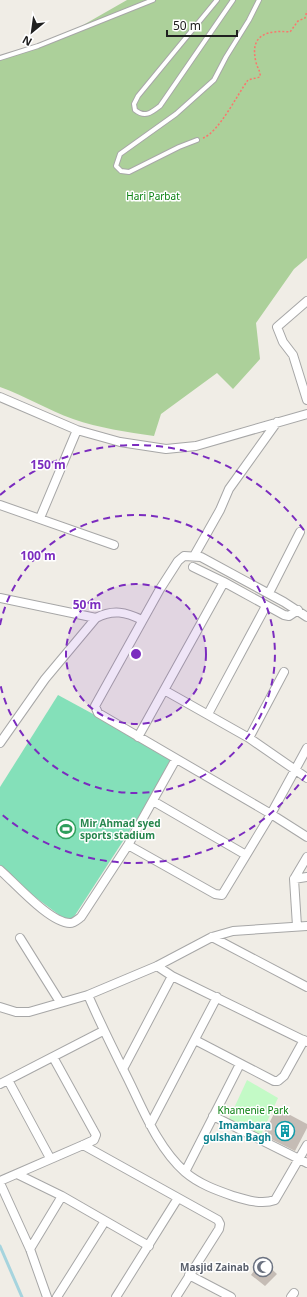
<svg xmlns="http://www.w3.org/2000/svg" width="307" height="1297" font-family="'Noto Sans',sans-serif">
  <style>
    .forest { fill: #acd09a }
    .park { fill: #c3fac6 }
    .pitch { fill: #84e0b9 }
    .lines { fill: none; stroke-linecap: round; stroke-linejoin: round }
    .stream { stroke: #a6d4de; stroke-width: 3 }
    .building { fill: #c5bcb5 }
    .lane-casing { stroke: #a7a7a7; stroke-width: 6 }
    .street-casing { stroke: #a7a7a7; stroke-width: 10 }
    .path { stroke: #fb756c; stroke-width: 1.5; stroke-dasharray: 2 2; stroke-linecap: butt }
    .lane { stroke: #fff; stroke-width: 4 }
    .street { stroke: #fff; stroke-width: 8 }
    .ring { fill: none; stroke: #7b2cbf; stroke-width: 2; stroke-dasharray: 7 5 }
    .labels { text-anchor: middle; stroke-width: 3; stroke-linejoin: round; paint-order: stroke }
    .park-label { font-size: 10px; fill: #0a8110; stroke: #fff }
    .leisure-label { font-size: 10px; font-weight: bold; fill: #27864d; stroke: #fff; text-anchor: start }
    .culture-label { font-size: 10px; font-weight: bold; fill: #0d838f; stroke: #fff; text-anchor: end }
    .worship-label { font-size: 10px; font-weight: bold; fill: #5b616d; stroke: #fff; text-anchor: end }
    .centre { fill: #7b2cbf; stroke: #fff; stroke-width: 2 }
    .ring-label { font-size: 12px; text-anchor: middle; font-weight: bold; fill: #7b2cbf; stroke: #fff; stroke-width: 3; stroke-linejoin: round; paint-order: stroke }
  </style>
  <rect width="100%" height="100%" fill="#f0ede6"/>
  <path class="forest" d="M127,0H307V258L294,269L256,323L260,359L233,389L217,373L161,414L154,436C127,432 99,428 73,419C48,410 25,396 0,387V57L64,36Z"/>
  <path class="park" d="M247,1080L278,1098L260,1137L228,1121Z"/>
  <path class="pitch" d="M58,695L176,759L70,923L0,871V787Z"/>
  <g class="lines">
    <path class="stream" d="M0,1246L22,1297"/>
  </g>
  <path class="building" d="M277,1108L307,1124V1128L295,1151L263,1135Z
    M262,1260L277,1274L265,1286L251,1275Z"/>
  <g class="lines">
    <defs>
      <path id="lane" d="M217,0L138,96L134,104L135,110C145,118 151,113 160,106L233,0
        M0,58L38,46L153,0
        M197,140L179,147L129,172L121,171L116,166L120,154L176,114L214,80L226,57L249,20L259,0"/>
      <path id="street" d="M307,301L277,327L283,342L293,355L307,400
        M0,397L77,430L120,442L166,449L196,446L307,414
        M0,505L114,545
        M40,518L77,430
        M194,556L220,510L229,489L277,422
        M193,567L224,582L284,615L289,616L298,610
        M269,593L300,532
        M0,598L96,618
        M307,617L284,602L201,557L184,556L178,561L160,589L95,706L98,713L271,814L307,837
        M164,690L249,738L307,778
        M208,714L266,606
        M138,737L224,582
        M249,738L284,672
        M0,743L45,679L96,618C113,609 126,612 142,620
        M153,801L246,855
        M128,845L215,894L222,895L271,814L307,748
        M0,870C15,883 50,923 70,923C74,923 77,920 81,917L128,845L176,759
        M294,879L307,877
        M297,926L294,879L307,857
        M212,937L307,987
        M20,938L60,1002
        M157,966L172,976L307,1042
        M88,995C100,1023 113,1049 127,1077C143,1109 157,1147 185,1172C199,1184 216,1190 233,1196C246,1200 262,1205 275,1200L307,1145
        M0,1007L16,1012H29L88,995L157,966L212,937L233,931L307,926
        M195,1040L274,1081H278L284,1076L304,1040
        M123,1069L172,976
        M8,1080L50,1158
        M0,1084L103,1031
        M213,1116L307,1163
        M150,1125L217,997
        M83,1145L218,1220L220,1224L219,1229L176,1297
        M185,1172L240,1064
        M17,1174L62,1196L149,1246
        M0,1181L83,1145L94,1140L96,1135L53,1057
        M0,1183L30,1249L47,1297
        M30,1249L62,1196
        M189,1275L231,1297
        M57,1297L105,1221
        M116,1297L178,1198
        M291,1297L294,1293"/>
    </defs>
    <use href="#lane" class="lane-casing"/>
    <use href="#street" class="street-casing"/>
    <path class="path" d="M203,138C219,132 237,95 248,80L260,77C261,71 257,68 256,62C249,34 268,30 290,32L298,21L305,18L307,11"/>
    <use href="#lane" class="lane"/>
    <use href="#street" class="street"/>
  </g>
  <circle cx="136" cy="654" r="70" fill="#7b2cbf" fill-opacity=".12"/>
  <g class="ring">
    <circle cx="136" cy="654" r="70"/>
    <path d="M0 625A139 139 0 1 1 0 683"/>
    <path d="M306 775A209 209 0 0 1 0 813M0 495A209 209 0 0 1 306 533"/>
  </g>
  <defs>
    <symbol id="stadium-ring" viewBox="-11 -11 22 22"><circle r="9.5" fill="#fff" stroke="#2e9e5b" stroke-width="1.5"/><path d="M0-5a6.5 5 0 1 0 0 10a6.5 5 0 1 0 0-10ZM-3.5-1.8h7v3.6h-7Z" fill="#2e9e5b"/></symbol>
    <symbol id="building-ring" viewBox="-11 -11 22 22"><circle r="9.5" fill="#fff" stroke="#0f9aa8" stroke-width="1.5"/><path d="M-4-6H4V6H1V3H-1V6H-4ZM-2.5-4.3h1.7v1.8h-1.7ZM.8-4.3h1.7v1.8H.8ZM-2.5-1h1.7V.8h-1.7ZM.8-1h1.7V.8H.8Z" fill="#0f9aa8"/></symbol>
    <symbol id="mosque-ring" viewBox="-11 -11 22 22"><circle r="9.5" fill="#fff" stroke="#6b7280" stroke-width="1.5"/><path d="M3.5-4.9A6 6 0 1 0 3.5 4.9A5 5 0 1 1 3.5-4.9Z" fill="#6b7280"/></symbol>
  </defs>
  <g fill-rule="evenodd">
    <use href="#stadium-ring" x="55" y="818" width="22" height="22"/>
    <use href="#building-ring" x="274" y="1120" width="22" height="22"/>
    <use href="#mosque-ring" x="252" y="1256" width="22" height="22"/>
  </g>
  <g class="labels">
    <g class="park-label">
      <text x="153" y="200">Hari Parbat</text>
      <text x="253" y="1114">Khamenie Park</text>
    </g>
    <g class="leisure-label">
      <text x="80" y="827">Mir Ahmad syed<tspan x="80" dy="12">sports stadium</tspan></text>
    </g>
    <g class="culture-label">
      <text x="271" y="1129">Imambara<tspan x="271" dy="12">gulshan Bagh</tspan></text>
    </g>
    <g class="worship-label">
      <text x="249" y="1271">Masjid Zainab</text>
    </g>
  </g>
  <circle cx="136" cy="654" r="6" class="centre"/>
  <g class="ring-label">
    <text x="48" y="469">150 m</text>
    <text x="38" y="560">100 m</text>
    <text x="87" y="609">50 m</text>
  </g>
  <g transform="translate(32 32) rotate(209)" stroke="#ffffff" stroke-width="3" paint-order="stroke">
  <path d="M0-3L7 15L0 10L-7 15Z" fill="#202020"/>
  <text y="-6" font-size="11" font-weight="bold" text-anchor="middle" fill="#202020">N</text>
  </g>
  <path d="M167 30v6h70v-6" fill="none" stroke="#202020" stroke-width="2"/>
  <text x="173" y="30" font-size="12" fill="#202020" stroke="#ffffff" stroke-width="3" paint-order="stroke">50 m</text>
</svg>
